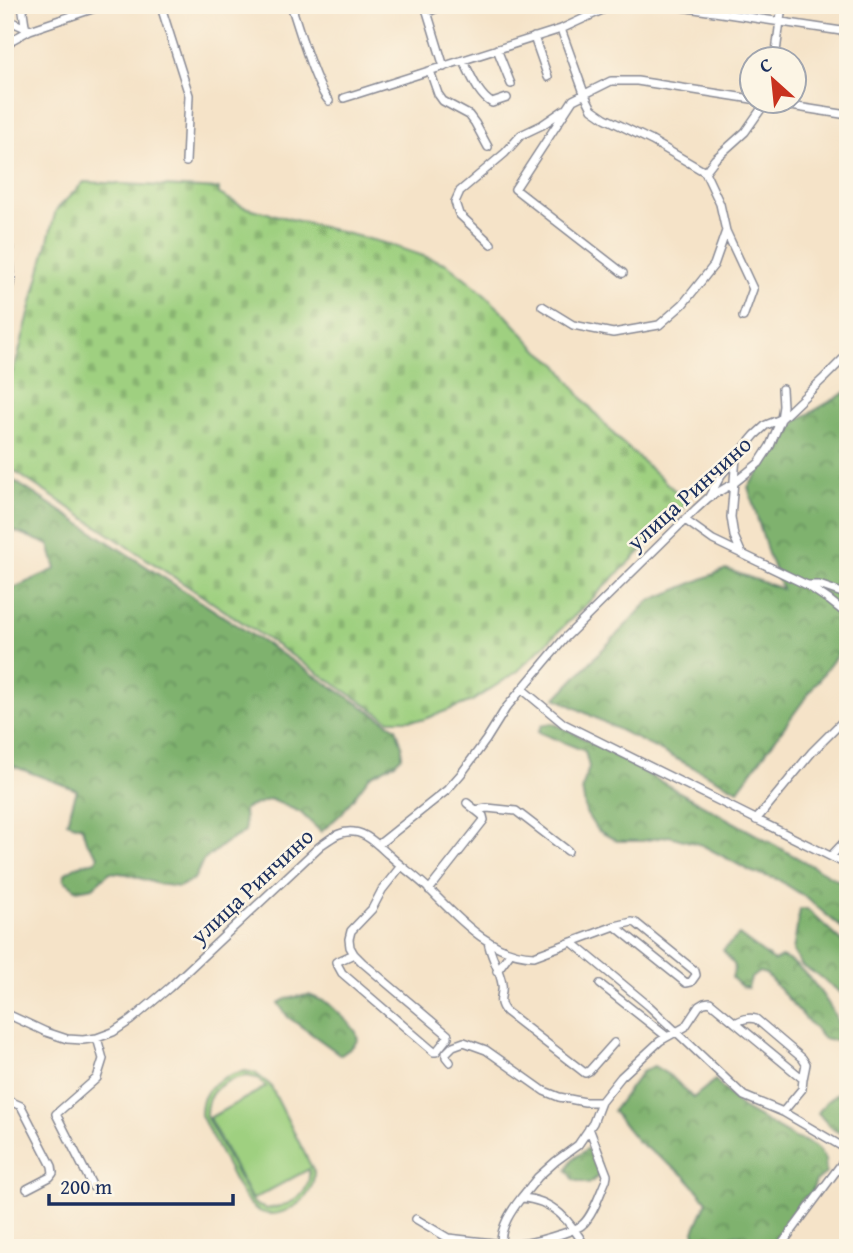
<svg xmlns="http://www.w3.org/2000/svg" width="853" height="1253" font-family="'Gentium Book Plus',serif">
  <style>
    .forest { fill: url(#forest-crowns); stroke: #4d7066; stroke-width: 2 }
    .cemetery { fill: url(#cemetery-stones); stroke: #5d806f; stroke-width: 2 }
    .park { fill: #9fd080; stroke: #5d806f; stroke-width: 2; fill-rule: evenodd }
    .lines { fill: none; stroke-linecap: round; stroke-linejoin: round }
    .minor-casing { stroke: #888993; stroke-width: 10 }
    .major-casing { stroke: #888993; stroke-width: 12 }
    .minor { stroke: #fff; stroke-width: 7 }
    .major { stroke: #fff; stroke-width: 10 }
    .labels { text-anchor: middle; stroke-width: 5; stroke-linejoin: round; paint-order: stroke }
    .street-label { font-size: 23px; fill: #1b2f5e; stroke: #fcf5e5 }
  </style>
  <defs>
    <pattern id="forest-crowns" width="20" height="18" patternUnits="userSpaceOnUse" patternTransform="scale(1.75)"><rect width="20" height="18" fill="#7fb26e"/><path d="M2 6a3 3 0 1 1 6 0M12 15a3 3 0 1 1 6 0" fill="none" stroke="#67915e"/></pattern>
    <pattern id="cemetery-stones" width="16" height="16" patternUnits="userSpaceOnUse" patternTransform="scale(1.75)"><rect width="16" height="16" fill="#9fd080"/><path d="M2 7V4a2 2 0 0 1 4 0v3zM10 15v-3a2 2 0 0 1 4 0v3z" fill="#88b371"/></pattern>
  </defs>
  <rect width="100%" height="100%" fill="#fcf5e5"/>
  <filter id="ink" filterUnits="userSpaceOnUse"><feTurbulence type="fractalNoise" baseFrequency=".0143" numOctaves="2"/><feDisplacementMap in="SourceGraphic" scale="14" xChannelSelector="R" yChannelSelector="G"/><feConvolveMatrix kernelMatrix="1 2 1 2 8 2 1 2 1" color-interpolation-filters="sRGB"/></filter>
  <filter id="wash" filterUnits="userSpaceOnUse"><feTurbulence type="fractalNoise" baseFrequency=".00686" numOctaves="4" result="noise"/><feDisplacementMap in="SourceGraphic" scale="28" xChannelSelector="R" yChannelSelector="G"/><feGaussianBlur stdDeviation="1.57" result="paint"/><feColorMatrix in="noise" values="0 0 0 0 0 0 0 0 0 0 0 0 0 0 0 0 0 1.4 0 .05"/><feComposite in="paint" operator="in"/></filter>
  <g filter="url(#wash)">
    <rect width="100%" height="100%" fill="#f5e3c8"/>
    <path class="forest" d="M848,391V640L738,790L556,698L649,601L726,569L782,589L768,554L748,487L798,420Z
      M5,475L396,728L402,746V756L395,763L370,776L342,813L321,832L300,812L270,799L244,809L245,832L225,843L203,861L194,879L179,887L158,884L127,874L110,872L93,887L77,890L64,880V874L79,865L96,861L98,856L86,841L82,827L67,822L77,790L5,763V592L56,569L49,545L5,527Z
      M552,723L570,731L848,886V933L804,896L777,879L752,872L702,845L669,836L642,841H617L597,830L586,813L582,789L589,767L585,751L538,732L542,725Z
      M800,909H807L848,947V1000L845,996L816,974L802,966L793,951Z
      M739,935L774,961L781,957C805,964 838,1012 842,1036L837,1041L823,1038L766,974L759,972L751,978L748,988L741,986L732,978L735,966L723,950Z
      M309,995L328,1003L348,1022L356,1032L358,1040L351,1048L341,1055L288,1017L278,1003L288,998Z
      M654,1066L672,1077L693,1098L715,1080L741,1107L795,1138L807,1142L817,1148L825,1159L826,1173L816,1181L811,1194L802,1199L771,1248H752L750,1242L737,1234L723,1238L717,1248H703L697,1241L694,1231L707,1201L685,1176L637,1141L613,1111L642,1072Z
      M848,1083V1134C835,1135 826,1122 818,1113L826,1102L847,1086Z
      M587,1149C596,1158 601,1162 600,1175L589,1184L574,1180L567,1170L572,1160Z"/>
    <path class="cemetery" d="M84,182L219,189V194L244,207L388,244L447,264L475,286L505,314L536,348L558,365L582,398L618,439L683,498L685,505L682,511L518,671L472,701L422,720H389L5,465V393L18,356L56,210Z"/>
    <path class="park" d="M245,1071L255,1073L270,1085L314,1172C314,1188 307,1199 293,1207C254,1230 241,1192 226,1164C218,1148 209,1132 201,1115C200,1088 221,1076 245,1071ZM247,1076L257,1078L266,1087L209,1118L252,1200L309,1169C312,1197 289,1206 266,1209L256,1205L250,1199L206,1116C205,1091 224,1079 247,1076Z"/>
  </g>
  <g filter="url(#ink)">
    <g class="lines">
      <defs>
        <path id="minor" d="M22,5L25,25
          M163,5V13L189,95L186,162
          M291,5C298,26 316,88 329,101
          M425,5L444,67
          M668,5L848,32
          M427,12L446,5
          M5,15L12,22L30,30L104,5
          M561,29L584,93L592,109L605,118L652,141L705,172
          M534,37L548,77
          M5,48L12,40L30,30
          M497,49L511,84
          M463,60C471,75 478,95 492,103L507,98
          M775,60L782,5
          M430,71L438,94L443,101L469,115L475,123L488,147
          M344,98L561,29L613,5
          M765,102L848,115
          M705,172L720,204L726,231L753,289L743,317
          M705,172L715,159L745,132L766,102
          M491,244L459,214L455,202L460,191L505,153L521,135L542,125L564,110
          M623,273L515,189L573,100L611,81H637L752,99
          M542,306L573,325L613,333L659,325L683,304L714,265L726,231
          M736,457L731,517L734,536L741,552
          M709,497L721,475L755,435L766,425L781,419L783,406L782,389
          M685,520L713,540L807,585L829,600L848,615
          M808,585H819L848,595
          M522,689L564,724L848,865
          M475,810L487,808L516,811L568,851
          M756,820L812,752L848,716
          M378,845L447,790L461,774L486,740L506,708L565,638L696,509L708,498L734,483L759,463L770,446L781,419L824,378L848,354
          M831,856L848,838
          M429,890L484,820L483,816L467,803
          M488,941C490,956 500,970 502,984C504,996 496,999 505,1011L585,1073L589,1071L614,1043
          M573,943L649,1006L744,1096L783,1112L848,1150
          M354,954L336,962L342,973L434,1052H436L448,1037V1035L363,963L354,954L350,947L349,939L351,931L372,909L382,890L401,866
          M497,971L511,952
          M600,984L666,1036
          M5,1013L46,1032L67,1039L83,1040L97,1038L113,1032L131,1020L169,988L320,846C330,839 340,830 354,832C367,833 380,847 389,855C403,868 418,878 431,891C459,919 491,955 534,956L615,926L686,983L691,982L696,975L695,971L636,923L632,922L615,926
          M735,1023C743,1019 748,1017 756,1019L802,1058L806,1064L803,1079
          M450,1062L446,1057V1053L453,1046L464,1042L486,1050L544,1091L559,1097L585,1102H601
          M5,1099L21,1106L52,1166L53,1173L50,1177L27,1189
          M93,1187L56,1114L97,1078L103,1059L97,1038
          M521,1198L538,1177L556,1161L578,1145L593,1123L601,1102L621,1077L660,1041L685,1027L699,1006L704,1003L710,1002L803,1079L802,1089L783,1112
          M416,1219L448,1238L502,1244
          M586,1248C571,1222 553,1199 521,1198C511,1211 501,1226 501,1243C506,1244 512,1245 518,1244C530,1244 573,1232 582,1225C593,1216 600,1193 606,1180L607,1175L589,1128
          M779,1248L848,1155"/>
        <path id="major" d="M5,192L10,279L5,302"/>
      </defs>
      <use href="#minor" class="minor-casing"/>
      <use href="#major" class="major-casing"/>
      <use href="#minor" class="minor"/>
      <use href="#major" class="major"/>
    </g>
  </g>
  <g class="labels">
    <g class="street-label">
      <text transform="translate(689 493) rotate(-42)" y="8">улица Ринчино</text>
      <text transform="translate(252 886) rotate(-43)" y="8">улица Ринчино</text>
    </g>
  </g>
  <rect width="853" height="1253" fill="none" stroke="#fcf5e5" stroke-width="28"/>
  <g transform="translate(773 80) rotate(333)"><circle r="33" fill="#fcf5e5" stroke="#a2a6af" stroke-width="2"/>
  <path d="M0-5L12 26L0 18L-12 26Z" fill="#c8321e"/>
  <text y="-10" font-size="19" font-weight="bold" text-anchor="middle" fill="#1b2f5e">С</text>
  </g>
  <path d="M49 1194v10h184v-10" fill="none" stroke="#1b2f5e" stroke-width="3.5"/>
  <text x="60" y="1194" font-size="21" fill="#1b2f5e" stroke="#fcf5e5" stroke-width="5" paint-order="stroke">200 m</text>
</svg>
